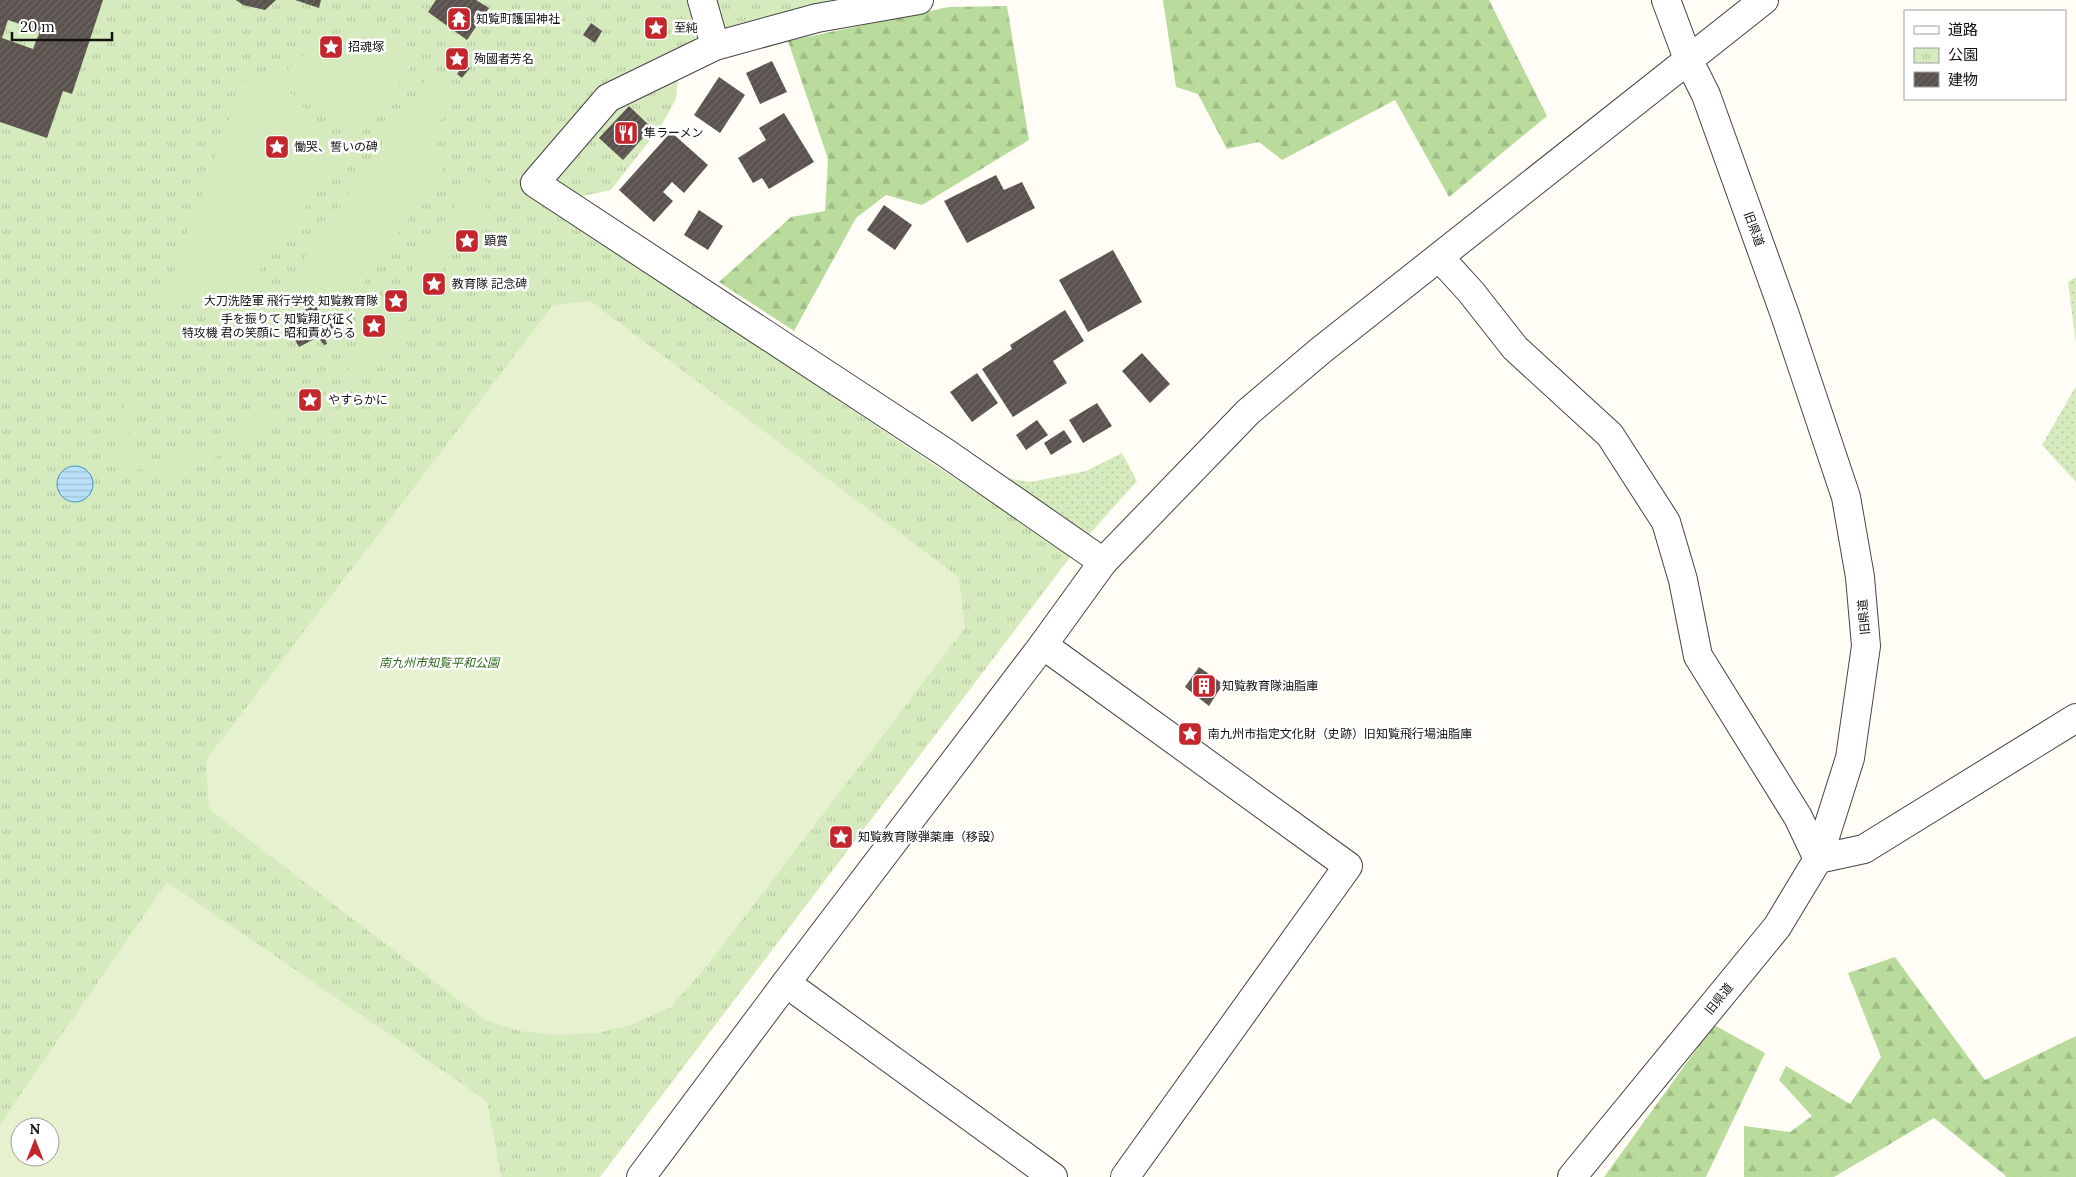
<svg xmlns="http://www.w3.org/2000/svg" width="2076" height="1177" font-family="Lora,'Noto Sans JP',serif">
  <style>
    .grass { fill: url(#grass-dots) }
    .forest { fill: url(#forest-firs) }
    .park { fill: url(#park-tufts); fill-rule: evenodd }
    .garden { fill: #d5ebbd }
    .pitch { fill: #e6f2cf; fill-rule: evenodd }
    .water { fill: url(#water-rules); stroke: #3f96cf }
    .building { fill: url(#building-hatch); fill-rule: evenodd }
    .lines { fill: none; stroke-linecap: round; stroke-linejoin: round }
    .minor-casing { stroke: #444; stroke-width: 30 }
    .tertiary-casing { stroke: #444; stroke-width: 30 }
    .minor { stroke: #fff; stroke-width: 28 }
    .tertiary { stroke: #fff; stroke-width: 28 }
    .labels { text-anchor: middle; stroke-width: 5; stroke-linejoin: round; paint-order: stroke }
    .poi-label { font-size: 12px; fill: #111; stroke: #fff; text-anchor: start }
    .street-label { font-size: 12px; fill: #111; stroke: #fff }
    .park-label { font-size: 12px; font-style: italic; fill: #2f6b1f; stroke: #fff }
  </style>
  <defs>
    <pattern id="grass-dots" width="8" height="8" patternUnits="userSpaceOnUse" patternTransform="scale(1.25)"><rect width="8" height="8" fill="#d5ebbd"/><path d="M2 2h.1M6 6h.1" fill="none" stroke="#b6c8a1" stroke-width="1.8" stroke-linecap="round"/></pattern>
    <pattern id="forest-firs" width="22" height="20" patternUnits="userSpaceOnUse" patternTransform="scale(1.25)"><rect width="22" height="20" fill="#b9dc9c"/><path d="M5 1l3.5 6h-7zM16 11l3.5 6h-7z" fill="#9ebc85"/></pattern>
    <pattern id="park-tufts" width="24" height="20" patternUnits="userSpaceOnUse" patternTransform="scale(1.25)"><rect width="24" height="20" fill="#d5ebbd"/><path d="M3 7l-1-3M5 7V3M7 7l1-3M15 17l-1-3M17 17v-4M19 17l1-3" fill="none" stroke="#b6c8a1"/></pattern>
    <pattern id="water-rules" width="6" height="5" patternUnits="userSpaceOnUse" patternTransform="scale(1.25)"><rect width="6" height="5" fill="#b9e0f7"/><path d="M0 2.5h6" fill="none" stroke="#9ebfd3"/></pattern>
    <pattern id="building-hatch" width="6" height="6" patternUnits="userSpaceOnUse" patternTransform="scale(1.25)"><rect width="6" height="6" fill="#5a524d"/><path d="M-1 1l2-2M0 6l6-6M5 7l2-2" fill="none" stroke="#6d6662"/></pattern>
  </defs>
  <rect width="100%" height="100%" fill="#fffdf5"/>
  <path class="grass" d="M2076,277V344L2068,282Z
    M2076,386V482L2042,445Z
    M1122,453L1137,481L1086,538L995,476L1031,482L1050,478L1086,471Z"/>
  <path class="forest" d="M1163,0H1489L1547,116L1449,197L1395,100L1282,160L1259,142L1227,149L1198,94L1176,87Z
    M1007,6L1029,140L922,205L886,195L856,218L794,331L719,282L791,217L825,211L828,159L788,41L949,7Z
    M1895,957L1985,1080L2076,1036V1177H2005L2006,1176L1934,1118L1834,1177H1744V1126L1790,1132L1812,1116L1779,1080L1786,1066L1850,1104L1881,1057L1848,973Z
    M1714,1025L1765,1053L1706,1177H1604Z"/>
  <path class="park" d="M0,0H691L696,18L695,45L678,78L676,99L661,126L611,190L578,197L564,217L1071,556L600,1177H0ZM20,1127H50V1157H20Z
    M711,0H829V1L720,32Z"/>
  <path class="garden" d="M372,17L420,55L359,136L333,115L329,119L288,70L317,44Z
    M433,69L462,89L423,146L448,162L354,296C344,297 336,295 326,294C309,292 304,302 286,295L287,284Z
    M245,75L265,82L277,76L299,103L322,126L320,130L346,151L228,314L165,296Z
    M476,175L497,189L382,359L349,373L348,370L385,314L384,312Z
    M321,388L327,400L241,440L235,428Z
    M126,402L138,406L127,439L129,452L166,462L216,443L221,455L164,477L119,463L114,438Z"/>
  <path class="pitch" d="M590,301L959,577L965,628L710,962L671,1007L631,1025L597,1033L556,1035L520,1031L485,1020L209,809L206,760L553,305Z
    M167,882L487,1101L501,1177H0V1124ZM20,1127H50V1157H20Z"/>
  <path class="water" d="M57 484a18 18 0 1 1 36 0a18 18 0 1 1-36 0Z"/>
  <path class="building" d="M0,0H103L72,94L63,91L47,138L0,122ZM8,20L40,31L33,49L2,38Z
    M236,0H276L265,10L243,5Z
    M295,0H321L319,8Z
    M436,0H476L489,8L467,40L428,12Z
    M591,23L602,31L595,43L583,35Z
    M772,61L787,92L760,104L746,73Z
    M464,64L470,68L462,78L457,74Z
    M719,77L745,95L720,133L694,115Z
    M629,106L652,128L623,160L599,138Z
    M784,113L814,162L769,189L762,178L753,183L738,158L766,140L759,128Z
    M671,132L708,165L684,193L672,182L663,192L673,201L654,222L619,190Z
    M996,175L1004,190L1022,182L1035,208L967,243L944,201Z
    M884,205L912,225L895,250L867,230Z
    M699,210L723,226L708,250L684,235Z
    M1113,250L1142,302L1088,332L1059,280Z
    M315,304L318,310L311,315L319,325L337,316L342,324L324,334L327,344L324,345L318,337L299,347L295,340L312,329L308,317L299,320L296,315Z
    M1065,310L1084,341L1053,361L1067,383L1013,417L982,369L1012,349L1010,345Z
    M1142,353L1170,384L1150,403L1122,371Z
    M977,373L998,403L972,422L950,392Z
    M1097,403L1112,426L1083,443L1069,420Z
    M1037,420L1048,435L1026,450L1016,435Z
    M1064,430L1072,442L1051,455L1044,443Z
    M1199,667L1223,684L1209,706L1185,687Z"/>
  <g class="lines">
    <defs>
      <path id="minor" d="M702,0L715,46L608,98L535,183L946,453L1103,562
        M715,46L817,18L919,0
        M1440,258L1471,292L1515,348L1610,435L1666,522L1683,580L1698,656L1798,817L1818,859L1864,849L2076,718
        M1043,645L1348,866L1125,1177
        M786,983L1053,1177
        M1572,1177L1777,927L1818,859L1850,758L1866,646L1860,577L1846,497L1785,315L1706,95L1688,59L1666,0"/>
      <path id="tertiary" d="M641,1177L786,983L1043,645L1103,562L1248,412L1320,351L1764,0"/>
    </defs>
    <use href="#minor" class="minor-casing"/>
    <use href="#tertiary" class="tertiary-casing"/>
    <use href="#minor" class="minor"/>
    <use href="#tertiary" class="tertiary"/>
  </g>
  <defs>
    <symbol id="temple-square" viewBox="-11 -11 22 22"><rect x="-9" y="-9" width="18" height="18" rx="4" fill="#c4262e" stroke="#fff"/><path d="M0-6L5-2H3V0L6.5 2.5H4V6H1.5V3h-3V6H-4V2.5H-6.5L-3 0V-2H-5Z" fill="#fff"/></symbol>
    <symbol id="sight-square" viewBox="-11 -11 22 22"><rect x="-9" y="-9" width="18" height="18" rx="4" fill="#c4262e" stroke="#fff"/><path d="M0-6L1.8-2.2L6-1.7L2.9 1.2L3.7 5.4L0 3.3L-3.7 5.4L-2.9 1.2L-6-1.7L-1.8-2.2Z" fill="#fff"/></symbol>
    <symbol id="restaurant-square" viewBox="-11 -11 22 22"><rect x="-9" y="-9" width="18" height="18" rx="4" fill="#c4262e" stroke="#fff"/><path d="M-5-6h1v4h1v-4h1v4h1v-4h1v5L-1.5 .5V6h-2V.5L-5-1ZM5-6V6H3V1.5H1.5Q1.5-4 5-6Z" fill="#fff"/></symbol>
    <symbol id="building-square" viewBox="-11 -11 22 22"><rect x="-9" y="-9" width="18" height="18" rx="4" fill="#c4262e" stroke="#fff"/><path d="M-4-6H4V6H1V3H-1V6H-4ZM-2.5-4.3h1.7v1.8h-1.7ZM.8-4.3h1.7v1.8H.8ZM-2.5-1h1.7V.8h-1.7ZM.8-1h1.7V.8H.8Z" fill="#fff"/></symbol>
  </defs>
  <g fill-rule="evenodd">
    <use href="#temple-square" x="445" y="5" width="28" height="28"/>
    <use href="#sight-square" x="642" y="14" width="28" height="28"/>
    <use href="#sight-square" x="317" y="33" width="28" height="28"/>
    <use href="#sight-square" x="443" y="45" width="28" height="28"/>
    <use href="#restaurant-square" x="612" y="119" width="28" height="28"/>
    <use href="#sight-square" x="263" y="133" width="28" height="28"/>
    <use href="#sight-square" x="453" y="227" width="28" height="28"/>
    <use href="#sight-square" x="420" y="270" width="28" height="28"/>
    <use href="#sight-square" x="382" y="287" width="28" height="28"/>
    <use href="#sight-square" x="360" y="312" width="28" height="28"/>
    <use href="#sight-square" x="296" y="386" width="28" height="28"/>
    <use href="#building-square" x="1190" y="672" width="28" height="28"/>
    <use href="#sight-square" x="1176" y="720" width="28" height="28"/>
    <use href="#sight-square" x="827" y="823" width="28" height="28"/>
  </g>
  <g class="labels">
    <g class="poi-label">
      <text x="476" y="23">知覧町護国神社</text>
      <text x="674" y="32">至純</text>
      <text x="348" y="51">招魂塚</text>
      <text x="474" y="63">殉國者芳名</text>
      <text x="644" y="137">隼ラーメン</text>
      <text x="294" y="151">慟哭、誓いの碑</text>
      <text x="484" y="245">顕賞</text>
      <text x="452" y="288">教育隊 記念碑</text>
      <text x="378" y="305" text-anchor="end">大刀洗陸軍 飛行学校 知覧教育隊</text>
      <text x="356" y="323" text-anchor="end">手を振りて 知覧翔び征く<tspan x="356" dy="14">特攻機 君の笑顔に 昭和責めらる</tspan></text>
      <text x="328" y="404">やすらかに</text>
      <text x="1222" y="690">知覧教育隊油脂庫</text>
      <text x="1208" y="738">南九州市指定文化財（史跡）旧知覧飛行場油脂庫</text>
      <text x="858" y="841">知覧教育隊弾薬庫（移設）</text>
    </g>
    <g class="street-label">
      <text transform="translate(1754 229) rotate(70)" y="4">旧県道</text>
      <text transform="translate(1864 617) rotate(-95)" y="4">旧県道</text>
      <text transform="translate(1719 999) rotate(-51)" y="4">旧県道</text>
    </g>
    <g class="park-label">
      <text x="439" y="667">南九州市知覧平和公園</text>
    </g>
  </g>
  <rect x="1904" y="10" width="162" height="90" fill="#ffffff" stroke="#a0a0a0"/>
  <rect x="1914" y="26" width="25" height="8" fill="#ffffff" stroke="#a0a0a0"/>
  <text x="1948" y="35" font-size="15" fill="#111111">道路</text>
  <rect x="1914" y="48" width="25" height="15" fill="url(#park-tufts)" stroke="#a0a0a0"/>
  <text x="1948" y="60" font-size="15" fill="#111111">公園</text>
  <rect x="1914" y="72" width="25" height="15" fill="url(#building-hatch)" stroke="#a0a0a0"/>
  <text x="1948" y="85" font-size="15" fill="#111111">建物</text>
  <g transform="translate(35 1142)"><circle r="24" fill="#ffffff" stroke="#a0a0a0"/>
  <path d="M0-4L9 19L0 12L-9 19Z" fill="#c4262e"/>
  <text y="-8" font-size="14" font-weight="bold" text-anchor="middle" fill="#111111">N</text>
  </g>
  <path d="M12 32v8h100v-8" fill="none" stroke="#111111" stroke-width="2.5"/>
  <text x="20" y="32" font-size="15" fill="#111111" stroke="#ffffff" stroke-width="4" paint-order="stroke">20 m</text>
</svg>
